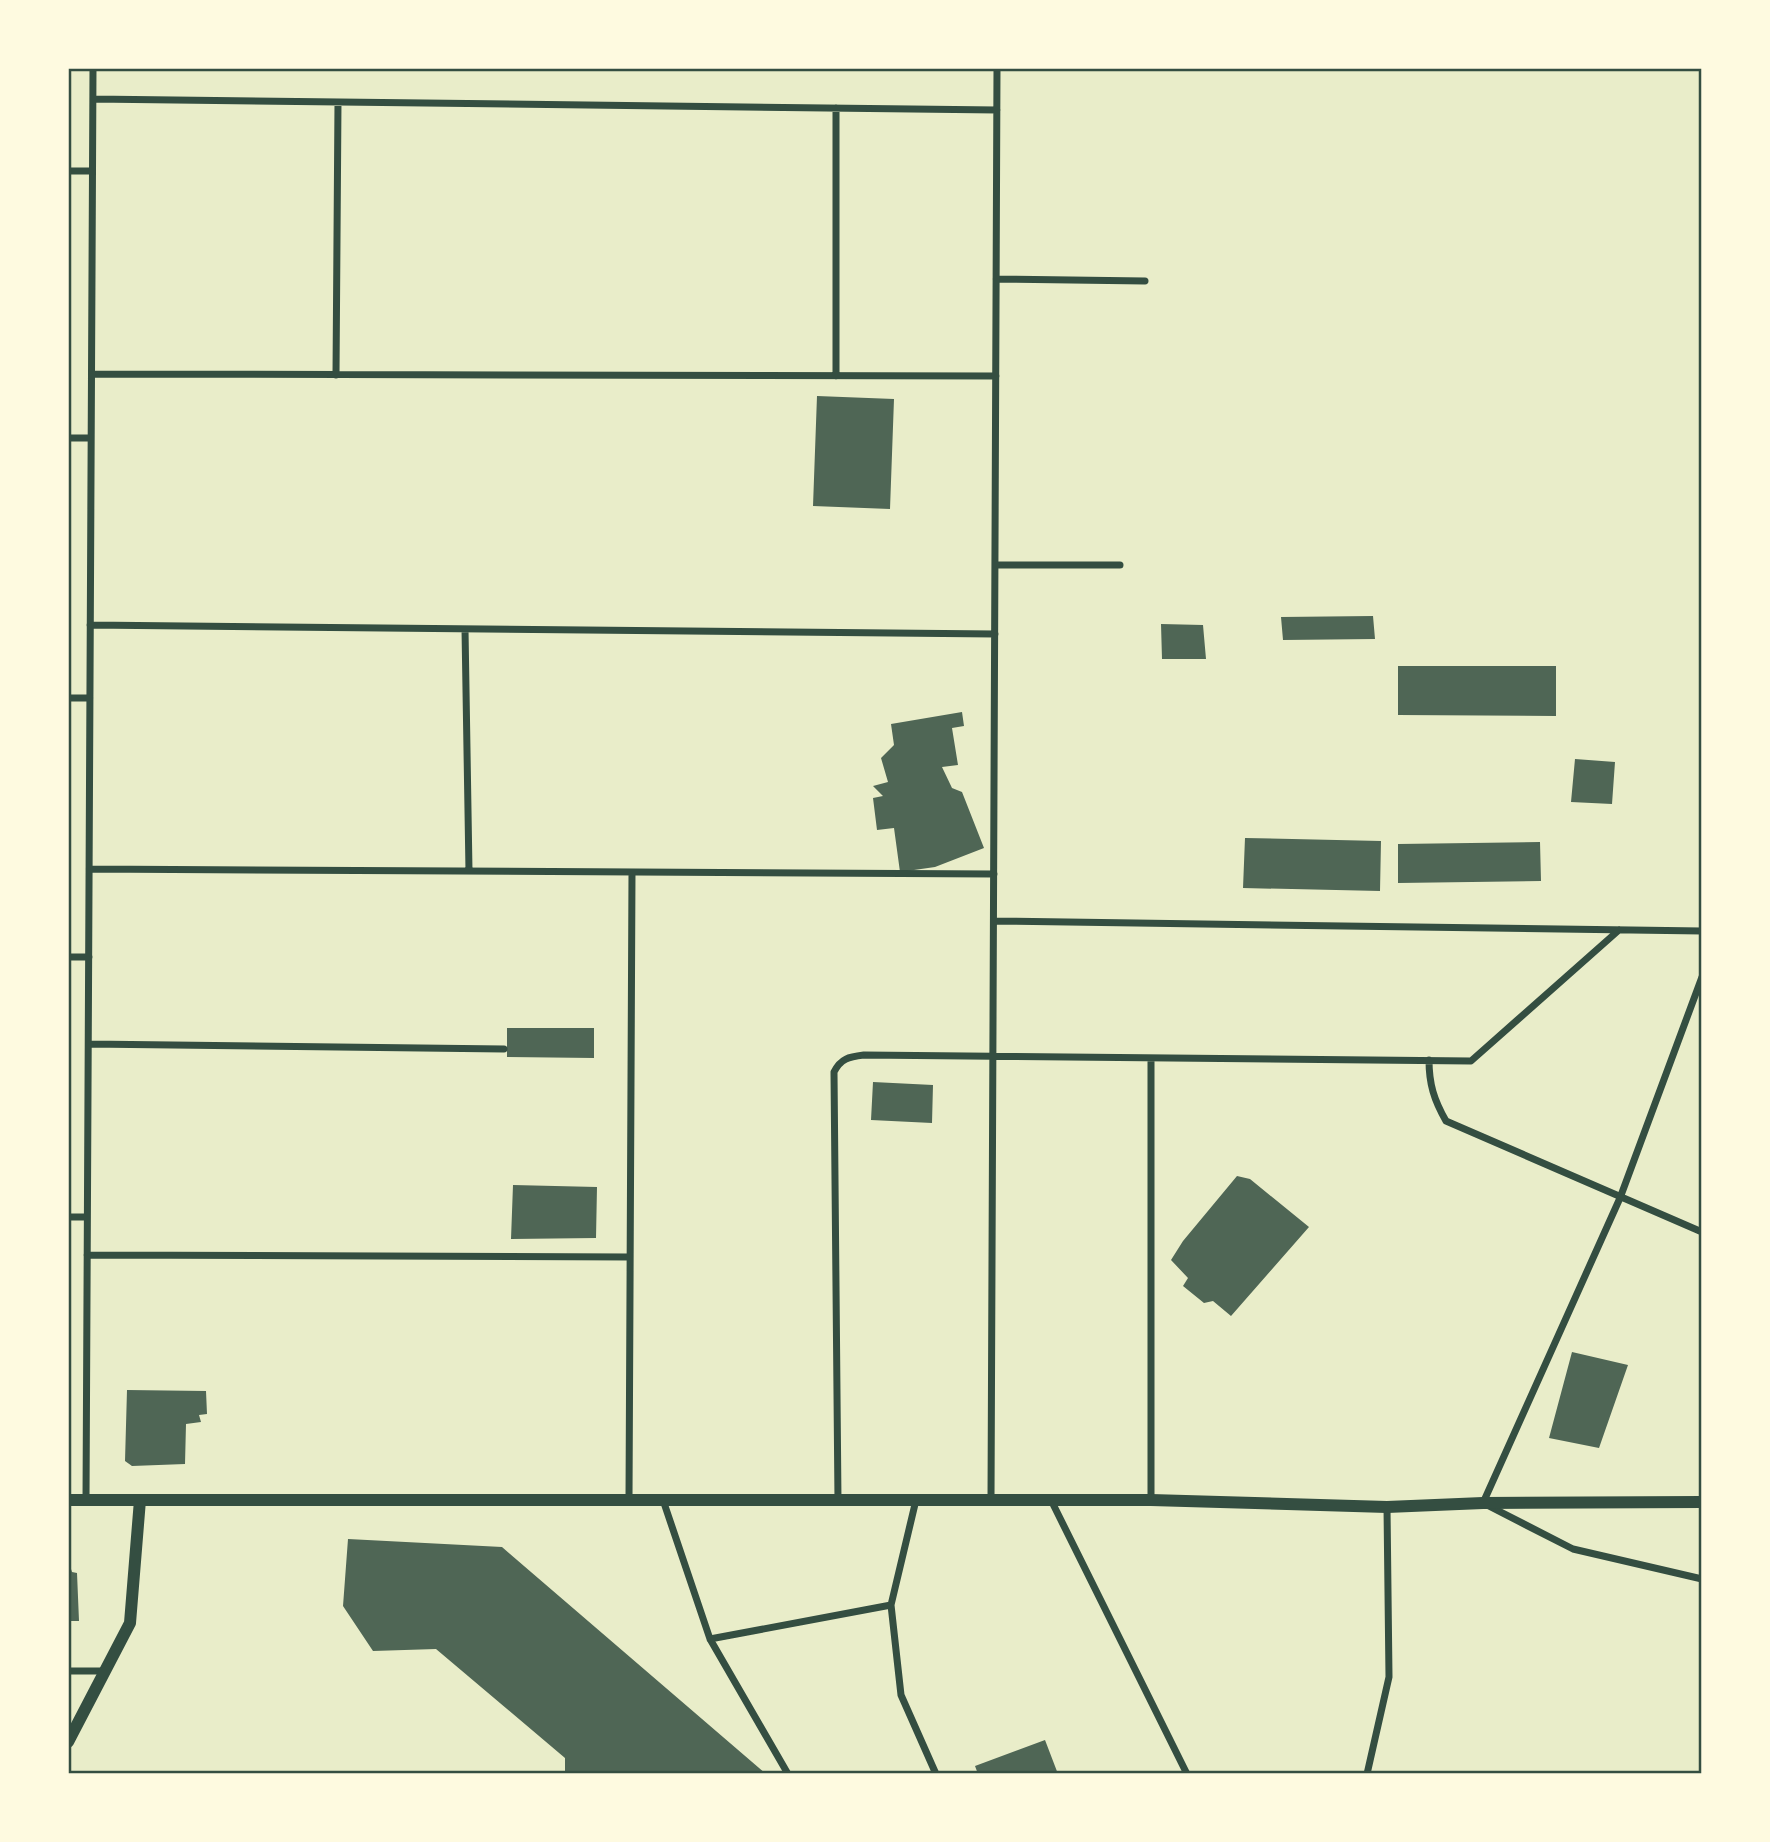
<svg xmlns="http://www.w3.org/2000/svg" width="1770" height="1842" font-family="'Sofia Sans Condensed',sans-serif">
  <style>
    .building { fill: #4f6655 }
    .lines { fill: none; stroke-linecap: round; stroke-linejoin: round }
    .minor { stroke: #344e41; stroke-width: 7 }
    .tertiary { stroke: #344e41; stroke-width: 12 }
    .neatline { fill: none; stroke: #344e41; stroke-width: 2.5 }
  </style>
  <rect width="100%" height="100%" fill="#e9edc9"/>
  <path class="building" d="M817,396L894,399L890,509L813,506Z
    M1373,616L1375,639L1283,640L1281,617Z
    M1161,624L1203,625L1206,659H1162Z
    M1398,666H1556V716L1398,715Z
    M962,712L964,726L952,728L958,765L942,767L952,788L962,792L984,848L935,867L900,872L894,828L877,830L873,798L883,796L873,786L888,782L881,758L894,745L891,724Z
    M1575,759L1615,762L1612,804L1571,802Z
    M1245,838L1381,841L1380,891L1243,888Z
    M1540,842L1541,881L1398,883V844Z
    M507,1028H594V1058L507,1057Z
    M873,1082L933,1085L932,1123L871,1120Z
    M1237,1176L1250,1179L1309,1227L1231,1316L1213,1301L1204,1303L1183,1286L1188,1278L1171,1260L1183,1241Z
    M513,1185L597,1187L596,1238L511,1239Z
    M1572,1352L1628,1365L1599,1448L1549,1438Z
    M127,1390L206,1391L207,1414L199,1415L201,1422L186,1424L185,1464L132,1466L125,1461Z
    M348,1539L502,1547L766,1774H565V1758L436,1649L373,1651L343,1606Z
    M68,1560L72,1572L77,1573L79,1621H68Z
    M1045,1740L1058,1774H978L975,1766Z"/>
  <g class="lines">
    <path class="minor" d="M93,99L997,110
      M68,171H92
      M996,279L1145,281
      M92,374L996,376
      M336,375L338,102
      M836,376V108
      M68,438H91
      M995,565H1120
      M90,625L995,634
      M465,629L469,871
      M68,698H90
      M89,869L994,874
      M994,921L1702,931
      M68,957H89
      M1702,977L1620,1198L1483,1503L1573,1549L1702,1579
      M89,1044L504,1049
      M1151,1058V1500
      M1429,1060C1429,1084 1434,1100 1446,1121L1702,1232
      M68,1217H87
      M87,1255L630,1257
      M86,1500L93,68
      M629,1500L632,872
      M663,1500L710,1639L788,1774
      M838,1500L834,1072C841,1058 849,1057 864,1055L1471,1061L1619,930
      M916,1500L891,1605L901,1695L936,1774
      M991,1500L997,68
      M1051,1500L1187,1774
      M710,1639L891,1605
      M68,1671H105
      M1367,1774L1389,1677L1387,1507"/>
    <path class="tertiary" d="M68,1500H1151L1387,1507L1483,1503L1702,1502
      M68,1742L130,1623L140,1500"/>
  </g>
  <rect width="1770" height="1842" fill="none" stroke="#fefae0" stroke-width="140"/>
  <rect x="70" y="70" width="1630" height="1702" class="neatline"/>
</svg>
